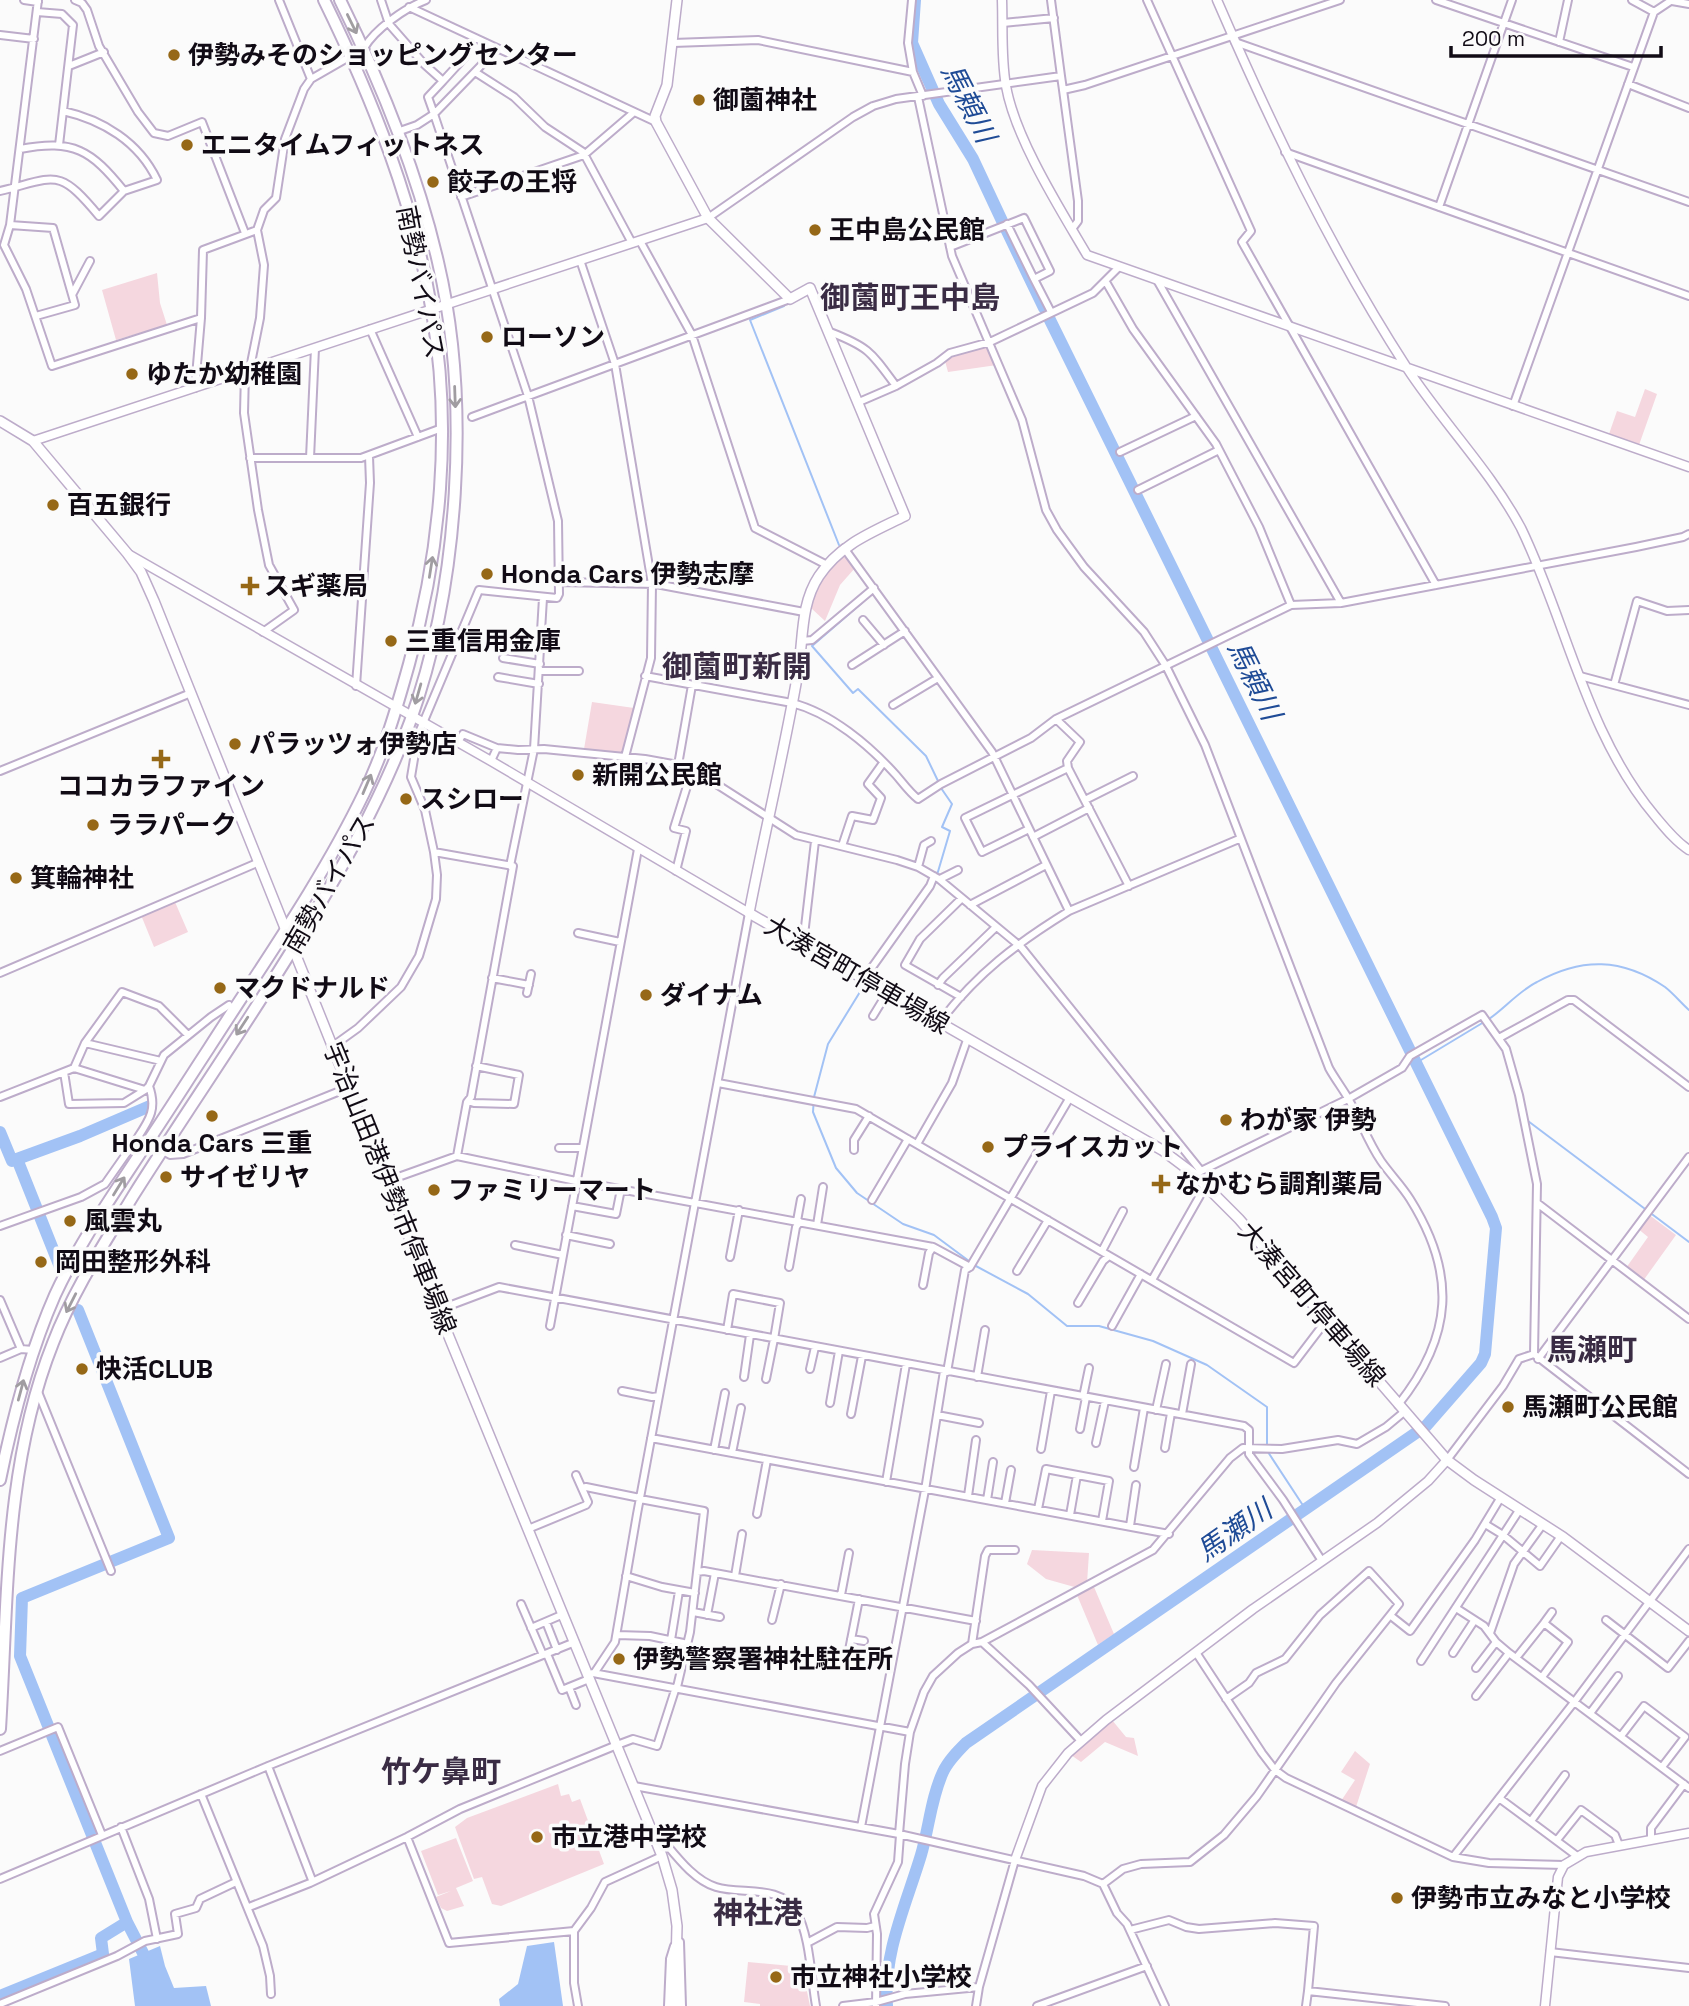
<svg xmlns="http://www.w3.org/2000/svg" width="1689" height="2006" font-family="'Space Grotesk','Noto Sans JP',sans-serif">
  <style>
    .green { fill: #f5d7df }
    .water { fill: #a2c2f5 }
    .lines { fill: none; stroke-linecap: round; stroke-linejoin: round }
    .stream { stroke: #a2c2f5; stroke-width: 2 }
    .river { stroke: #a2c2f5; stroke-width: 12 }
    .minor-casing { stroke: #bdacca; stroke-width: 10 }
    .tertiary-casing { stroke: #bdacca; stroke-width: 11 }
    .secondary-casing { stroke: #bdacca; stroke-width: 12 }
    .trunk-casing { stroke: #bdacca; stroke-width: 14 }
    .minor { stroke: #fff; stroke-width: 6 }
    .tertiary { stroke: #fff; stroke-width: 8 }
    .secondary { stroke: #fff; stroke-width: 9 }
    .trunk { stroke: #fff; stroke-width: 10 }
    .oneway { stroke: #a09da1 }
    .poi-dot { fill: #966817; stroke: #fbfbfb; stroke-width: 2.5 }
    .labels { text-anchor: middle; stroke-width: 7; stroke-linejoin: round; paint-order: stroke }
    .poi-label { font-size: 26px; font-weight: bold; fill: #110b15; stroke: #fbfbfb; text-anchor: start }
    .street-label { font-size: 26px; fill: #110b15; stroke: #fbfbfb }
    .water-label { font-size: 28px; font-style: italic; fill: #1f4b96; stroke: #fbfbfb }
    .quarter-label { font-size: 30px; font-weight: bold; fill: #3a2c44; stroke: #fbfbfb }
  </style>
  <rect width="100%" height="100%" fill="#fbfbfb"/>
  <path class="green" d="M157,273L160,303L167,325L116,340L102,290Z
    M989,345L997,365L948,372L945,361L952,354Z
    M1645,389L1657,394L1639,445L1609,434L1617,411L1635,417Z
    M843,554L855,568L840,585L825,621L811,608V604L828,568Z
    M592,702L634,708L623,754L584,749Z
    M175,902L188,932L154,947L141,915Z
    M1648,1214L1676,1235L1643,1281L1626,1268L1648,1237L1637,1228Z
    M1032,1550L1089,1553L1087,1583L1078,1588L1046,1579L1027,1564Z
    M1094,1587L1114,1634L1098,1645L1077,1595Z
    M1112,1720L1126,1737L1134,1738L1138,1756L1105,1742L1081,1762L1071,1755Z
    M1355,1751L1370,1764L1356,1807L1341,1801L1355,1780L1341,1772Z
    M558,1784L561,1796L569,1794L572,1802L580,1799L604,1864L501,1906L492,1904L482,1877L474,1879L455,1827L467,1818Z
    M456,1838L473,1881L456,1888L464,1906L447,1911L441,1908L436,1897L451,1891L438,1895L421,1851Z
    M748,1962L802,1967L810,2006H760V2004L744,2002Z"/>
  <path class="water" d="M554,1942L563,2006H500L499,1999L518,1984L527,1946Z
    M160,1946L165,1966L174,1988L206,1986L211,2006H135L129,1959Z"/>
  <g class="lines">
    <path class="stream" d="M784,306L750,320L839,545
      M864,601L812,646L853,693L858,689L926,756L938,781
      M937,875L950,831L942,827L952,804L941,788
      M871,975L937,881
      M863,987L828,1044L814,1097L813,1112L836,1168L857,1193L903,1224L934,1235L969,1261
      M1489,1019C1505,1008 1519,991 1537,982C1582,957 1622,958 1665,987C1674,994 1681,1003 1689,1010
      M1416,1063L1484,1022
      M1528,1121L1689,1242
      M974,1265L1028,1294L1067,1326H1099L1153,1341L1207,1365L1267,1407V1447
      M1268,1452L1306,1510"/>
    <path class="river" d="M915,0L912,43L939,104L973,159L1003,223
      M1006,229L1044,308
      M0,1132L12,1161L17,1159L60,1267
      M17,1159L80,1136L150,1106
      M78,1310L169,1538L22,1598L20,1656L127,1922
      M0,1996L103,1954L101,1938L127,1922L143,1953
      M887,2006C883,1953 906,1905 921,1855C929,1828 931,1798 943,1772C948,1761 957,1752 966,1743L1426,1426L1481,1363L1485,1354L1496,1228L1492,1217L1049,318"/>
    <defs>
      <path id="minor" d="M24,0L38,2
        M38,0L10,225L4,245L26,289L52,366L201,318
        M75,0L82,3L87,10L99,46L138,112L154,133L168,136L202,122L245,233
        M279,0L311,79
        M381,0L389,24L424,64L443,81L428,97L434,114L417,125L397,132
        M1051,0L1061,76
        M1147,0L1251,231L1242,242L1436,585
        M1436,0L1633,67
        M1672,1L1689,4
        M409,7L656,122
        M37,12L62,14L73,25L59,145
        M1654,12L1672,0
        M1003,23L1054,18
        M0,35L34,39
        M1235,42L1689,202
        M1559,42L1568,0
        M673,43L758,40L913,72L908,43L912,0
        M364,48C375,29 405,8 426,0
        M69,66L104,52
        M475,72L514,97L545,127L583,152L632,243
        M913,72L923,96
        M443,81L464,58L474,38
        M1628,84L1689,108
        M1063,90L1078,201V221L1072,229
        M918,97L952,256L1022,420L1046,510L1057,530L1084,567L1144,632L1166,666L1205,745L1329,1068C1335,1079 1343,1089 1349,1100C1360,1119 1368,1142 1381,1161C1390,1174 1402,1186 1410,1199C1457,1274 1453,1336 1398,1405
        M20,149C74,139 91,150 124,191
        M1285,152L1689,296
        M0,191C57,177 58,167 99,216L124,191L157,180C139,142 103,120 63,111
        M461,197L584,155L633,113
        M1439,207L1512,0
        M708,218L853,117L873,106L896,99L1061,76L1063,90L1085,85L1340,0
        M1007,224L1034,279
        M10,225L53,228L75,305L36,316
        M640,241L692,335L755,528L827,565
        M950,247L1024,218L1050,271L1034,279L1051,312
        M580,260L615,364L652,584L651,658L625,757
        M1157,280L1341,603
        M1106,282L1133,329L1216,444L1259,527L1291,605
        M73,293L90,261
        M370,329L418,437
        M830,332C869,347 871,352 896,386
        M195,388L201,318L203,250L257,230
        M859,402L896,386L937,363L950,353L990,342L1093,293L1119,267
        M1513,406L1654,12L1632,0
        M472,417L790,299
        M1120,452L1196,416
        M250,458H361L442,428
        M310,458L315,348
        M1138,490L1219,450
        M844,548L992,752L1069,911C1017,943 977,973 939,1023
        M559,582L656,584L804,612
        M863,620L884,645
        M263,632L294,610L269,565L258,510L244,413L245,372L251,363L260,318L264,265L257,230L264,210L276,198L285,139L304,89L311,79L351,56
        M802,641L812,640L874,588
        M503,658L540,664
        M852,665L905,631
        M540,671H579
        M645,676L792,703C831,713 869,745 896,775C903,783 909,792 918,799L941,784L1031,738L1056,719L1291,605L1341,603L1636,547L1683,537L1689,534
        M1580,676L1689,705
        M498,677L539,684
        M1614,685L1637,601L1667,611L1689,610
        M356,686L370,483L369,456
        M893,705L938,678
        M1056,719L1080,742L1067,761L1068,768L1129,886
        M458,742L463,734L497,748
        M491,761L497,748L518,750L544,749L645,759L678,765L710,780L796,835L897,860L918,867L939,879L1021,947L1201,1171
        M678,765L692,685
        M0,771L191,693
        M1085,800L1133,776
        M1029,829L982,852L965,818L1068,768
        M1033,837L1089,808
        M842,846L852,816L873,820L881,798L868,784L883,763
        M434,852L513,866L471,1097L467,1102L457,1156
        M510,866L534,749L543,598
        M918,867L924,845L931,841
        M676,871L686,831L674,828L692,770
        M940,879L958,870
        M970,905L1046,865
        M1069,911L1239,839
        M578,933L620,942
        M803,944L815,841
        M0,973L257,863
        M492,978L529,985
        M863,980L930,886L934,876
        M938,985L943,978L996,927
        M527,993L531,974
        M961,997L905,965L920,939L962,898
        M873,1016L887,993
        M1499,1038L1568,1000H1574L1689,1087
        M85,1043L122,992L159,1006L188,1035
        M333,1046L358,1028L401,987L419,956L436,899L437,875L434,852L425,810L411,777L418,735L479,590L557,598L559,594L558,521L528,396L434,114L497,49
        M74,1068L85,1043L161,1061
        M64,1072L69,1104L124,1103L145,1090
        M718,1083L856,1109L1294,1363L1326,1321
        M0,1097L74,1068L145,1090L149,1086
        M468,1101L474,1103L514,1104L519,1075L476,1066
        M138,1137C150,1119 157,1108 149,1086L164,1055L211,1017L229,1005
        M917,1144L952,1083L967,1040
        M559,1148H582
        M854,1150V1140L869,1116
        M1199,1172L1348,1099L1402,1068L1410,1056L1482,1015L1506,1049L1519,1095L1537,1184L1534,1354L1689,1474
        M387,1181L457,1156L576,1181L933,1247L970,1267
        M872,1200L908,1139
        M1537,1203L1689,1319
        M572,1206L616,1214L621,1189
        M797,1221L801,1199
        M817,1225L823,1187
        M0,1226L81,1197L105,1184L138,1137L170,1155L183,1154L350,1087
        M566,1235L610,1244
        M515,1245L563,1255
        M1102,1251L1123,1211
        M730,1257L739,1210
        M789,1267L796,1227L800,1222
        M1017,1271L1048,1220
        M1152,1280L1206,1185
        M923,1285L929,1253L933,1247
        M0,1300L21,1349
        M1078,1303L1103,1261L1109,1256
        M438,1310L499,1287L1244,1426L1249,1430V1454L1283,1500L1322,1561
        M550,1326L638,849
        M1112,1326L1141,1274
        M727,1330L733,1294L780,1303L774,1339
        M0,1358L21,1349L33,1350
        M1538,1359L1689,1157
        M810,1369L815,1347
        M947,1372L965,1270L970,1267L1069,1099
        M744,1377L750,1335
        M977,1377L985,1330
        M766,1379L774,1339
        M622,1391L652,1397L659,1396
        M38,1392L111,1571
        M1083,1397L1089,1368
        M830,1403L839,1351
        M1156,1410L1166,1364
        M851,1414L862,1356
        M1182,1414L1191,1364
        M937,1415L979,1423
        M1080,1429L1086,1397
        M651,1438L1169,1534
        M1096,1443L1105,1401
        M1165,1448L1171,1413
        M1041,1449L1051,1391
        M714,1450L725,1393
        M732,1453L741,1408
        M1447,1460L1503,1386L1519,1359L1534,1354
        M1134,1467L1144,1408
        M886,1482L906,1364
        M582,1488L586,1487L640,1498
        M968,1496L976,1440
        M640,1499L704,1511L697,1572
        M987,1500L993,1462
        M1005,1503L1011,1470
        M1038,1509L1046,1469L1051,1470L1109,1481L1102,1521
        M757,1514L767,1460
        M1070,1515L1077,1475
        M1485,1524L1503,1535L1540,1566L1561,1536
        M1130,1526L1136,1485
        M528,1529L586,1505L588,1502L576,1475
        M626,1576L662,1587L695,1593
        M735,1576L742,1534
        M841,1595L849,1553
        M521,1604L543,1655
        M1456,1608L1484,1626L1496,1642L1509,1653L1689,1788
        M693,1612L720,1617
        M707,1615L715,1573
        M1391,1616L1410,1631L1475,1540L1501,1497
        M772,1620L781,1584
        M1606,1620L1668,1668L1689,1641
        M546,1622L557,1650
        M1544,1623L1552,1612
        M531,1628L559,1616
        M1490,1633L1514,1564L1543,1524
        M617,1635L650,1636L688,1644
        M851,1639L864,1641
        M671,1640L679,1591
        M982,1642L1029,1685L1081,1741
        M972,1644L985,1556L988,1550H1015
        M1453,1653L1474,1621
        M547,1654L562,1690L589,1679
        M1197,1654L1262,1753L1275,1770L1286,1778L1453,1857L1489,1863L1564,1865
        M848,1655L859,1599
        M1516,1658L1544,1623L1568,1642L1542,1677
        M1421,1661L1520,1509
        M1476,1668L1496,1642
        M595,1672L615,1642L637,1514L749,913
        M593,1673L910,1732
        M569,1687L576,1705
        M677,1687L690,1632L697,1572L704,1571L976,1621
        M1476,1696L1509,1653
        M1591,1712L1618,1676
        M1621,1736L1644,1706L1685,1737L1662,1767
        M0,1751L58,1727L102,1835
        M268,1766L312,1880
        M634,1786L899,1834L1084,1876L1103,1884L1117,1913L1127,1924L1165,2006
        M201,1794L263,1946L270,1976L271,1994
        M1499,1798L1577,1856
        M1531,1821L1565,1775
        M121,1827L149,1899L157,1939
        M861,1827L925,1490L944,1371
        M653,1829C671,1848 690,1879 716,1887C742,1895 780,1884 796,1911C810,1935 811,1978 816,2006
        M899,1834L905,1764L910,1732L924,1692L933,1676L958,1653L972,1644L982,1642L1153,1550L1230,1458L1243,1448L1282,1449L1338,1440L1357,1444L1386,1427L1404,1412
        M407,1837L449,1943L574,1931
        M1651,1839V1828L1684,1784
        M1557,1840L1581,1810L1615,1835L1619,1845
        M1453,1857L1575,1701L1689,1549
        M0,1879L268,1766L575,1642
        M1103,1884L1123,1869L1141,1864L1190,1862L1224,1835L1257,1796L1336,1683L1399,1604L1369,1571L1320,1615L1285,1659L1256,1673L1249,1683L1226,1699
        M249,1907L310,1883L407,1837L460,1809L617,1745L633,1739L657,1746L676,1687
        M1130,1930L1169,1920L1186,1927L1199,1929L1275,1923L1314,1926L1308,1991L1445,2006
        M680,1942L682,2006
        M807,1943L837,1927L867,1928L875,1926
        M1550,1952L1689,1968
        M0,2004L117,1956L145,1941L178,1934L175,1914L196,1908L200,1899L236,1882
        M578,2006L574,1983V1931L591,1908L605,1882L662,1856
        M668,2006L670,1959L674,1946
        M843,2006L876,2002L905,1994L979,1987
        M876,2006L877,1934L874,1914L898,1862L900,1835
        M976,2006L979,1987L1015,1860
        M1037,2006L1147,1966
        M1306,2006L1308,1991"/>
      <path id="tertiary" d="M1002,0C1003,28 1001,58 1006,86C1015,138 1060,209 1087,255L1689,467
        M1217,0C1272,127 1332,252 1407,368C1443,423 1490,470 1521,528C1567,623 1586,734 1655,816C1665,828 1676,842 1689,850
        M33,441L708,218
        M128,554L491,761L749,913
        M1015,1860L1042,1786L1068,1753L1106,1720L1253,1609L1377,1523L1428,1481L1447,1460
        M1545,2006L1558,1877L1564,1865L1586,1852L1689,1833"/>
      <path id="secondary" d="M677,0L667,85L655,116L656,122L708,218L790,299L810,288L905,516C873,532 840,544 819,576C799,606 804,643 797,678C783,757 764,835 749,913L1162,1150L1194,1174L1239,1219L1447,1460L1474,1480L1563,1537L1689,1631
        M0,421L33,441L127,553L141,572L154,601L438,1310L662,1856L672,1890L677,1926L675,2006"/>
      <path id="trunk" d="M0,1480C13,1416 29,1354 55,1295C80,1241 115,1192 147,1143C168,1112 188,1080 209,1048C262,965 321,882 364,793C384,752 397,707 409,664C441,551 452,427 432,312C414,203 372,98 324,0
        M0,1729C8,1600 4,1466 53,1343C73,1291 104,1244 133,1196C186,1112 243,1030 295,945C339,874 381,801 410,722C459,586 471,402 438,262C417,171 381,83 340,0"/>
    </defs>
    <use href="#minor" class="minor-casing"/>
    <use href="#tertiary" class="tertiary-casing"/>
    <use href="#secondary" class="secondary-casing"/>
    <use href="#trunk" class="trunk-casing"/>
    <use href="#minor" class="minor"/>
    <use href="#tertiary" class="tertiary"/>
    <use href="#secondary" class="secondary"/>
    <use href="#trunk" class="trunk"/>
  </g>
  <defs><path id="oneway-shaft" d="M-6 0H5M1.5-3L5.5 0L1.5 3" fill="none" stroke-width="1.6" stroke-linecap="round" stroke-linejoin="round" transform="scale(1.75)"/></defs>
  <g class="oneway">
    <use href="#oneway-shaft" transform="translate(352 24) rotate(64)"/>
    <use href="#oneway-shaft" transform="translate(455 397) rotate(88)"/>
    <use href="#oneway-shaft" transform="translate(431 567) rotate(-81)"/>
    <use href="#oneway-shaft" transform="translate(418 694) rotate(106)"/>
    <use href="#oneway-shaft" transform="translate(367 784) rotate(-67)"/>
    <use href="#oneway-shaft" transform="translate(242 1026) rotate(123)"/>
    <use href="#oneway-shaft" transform="translate(119 1186) rotate(-58)"/>
    <use href="#oneway-shaft" transform="translate(71 1303) rotate(117)"/>
    <use href="#oneway-shaft" transform="translate(21 1390) rotate(-75)"/>
  </g>
  <g class="poi-dot">
    <circle cx="174" cy="55" r="7"/>
    <circle cx="699" cy="100" r="7"/>
    <circle cx="187" cy="145" r="7"/>
    <circle cx="433" cy="182" r="7"/>
    <circle cx="815" cy="230" r="7"/>
    <circle cx="487" cy="337" r="7"/>
    <circle cx="132" cy="374" r="7"/>
    <circle cx="53" cy="505" r="7"/>
    <circle cx="487" cy="574" r="7"/>
    <path d="M246.5 575.5h7v7h7v7h-7v7h-7v-7h-7v-7h7z"/>
    <circle cx="391" cy="641" r="7"/>
    <circle cx="235" cy="744" r="7"/>
    <path d="M157.5 748.5h7v7h7v7h-7v7h-7v-7h-7v-7h7z"/>
    <circle cx="578" cy="775" r="7"/>
    <circle cx="406" cy="799" r="7"/>
    <circle cx="93" cy="825" r="7"/>
    <circle cx="16" cy="878" r="7"/>
    <circle cx="220" cy="988" r="7"/>
    <circle cx="646" cy="995" r="7"/>
    <circle cx="212" cy="1116" r="7"/>
    <circle cx="1226" cy="1120" r="7"/>
    <circle cx="988" cy="1147" r="7"/>
    <circle cx="166" cy="1177" r="7"/>
    <path d="M1157.5 1173.5h7v7h7v7h-7v7h-7v-7h-7v-7h7z"/>
    <circle cx="434" cy="1190" r="7"/>
    <circle cx="70" cy="1221" r="7"/>
    <circle cx="41" cy="1262" r="7"/>
    <circle cx="82" cy="1369" r="7"/>
    <circle cx="1508" cy="1407" r="7"/>
    <circle cx="619" cy="1659" r="7"/>
    <circle cx="537" cy="1837" r="7"/>
    <circle cx="1397" cy="1898" r="7"/>
    <circle cx="776" cy="1977" r="7"/>
  </g>
  <g class="labels">
    <g class="poi-label">
      <text x="188" y="64">伊勢みそのショッピングセンター</text>
      <text x="713" y="109">御薗神社</text>
      <text x="201" y="154">エニタイムフィットネス</text>
      <text x="447" y="191">餃子の王将</text>
      <text x="829" y="239">王中島公民館</text>
      <text x="501" y="346">ローソン</text>
      <text x="146" y="383">ゆたか幼稚園</text>
      <text x="67" y="514">百五銀行</text>
      <text x="501" y="583">Honda Cars 伊勢志摩</text>
      <text x="264" y="595">スギ薬局</text>
      <text x="405" y="650">三重信用金庫</text>
      <text x="249" y="753">パラッツォ伊勢店</text>
      <text x="592" y="784">新開公民館</text>
      <text x="161" y="795" text-anchor="middle">ココカラファイン</text>
      <text x="420" y="808">スシロー</text>
      <text x="107" y="834">ララパーク</text>
      <text x="30" y="887">箕輪神社</text>
      <text x="234" y="997">マクドナルド</text>
      <text x="660" y="1004">ダイナム</text>
      <text x="1240" y="1129">わが家 伊勢</text>
      <text x="212" y="1152" text-anchor="middle">Honda Cars 三重</text>
      <text x="1002" y="1156">プライスカット</text>
      <text x="180" y="1186">サイゼリヤ</text>
      <text x="1175" y="1193">なかむら調剤薬局</text>
      <text x="448" y="1199">ファミリーマート</text>
      <text x="84" y="1230">風雲丸</text>
      <text x="55" y="1271">岡田整形外科</text>
      <text x="96" y="1378">快活CLUB</text>
      <text x="1522" y="1416">馬瀬町公民館</text>
      <text x="633" y="1668">伊勢警察署神社駐在所</text>
      <text x="551" y="1846">市立港中学校</text>
      <text x="1411" y="1907">伊勢市立みなと小学校</text>
      <text x="790" y="1986">市立神社小学校</text>
    </g>
    <g class="street-label">
      <text transform="translate(421 282) rotate(79)" y="9">南勢バイパス</text>
      <text transform="translate(329 884) rotate(-60)" y="9">南勢バイパス</text>
      <text transform="translate(857 975) rotate(30)" y="9">大湊宮町停車場線</text>
      <text transform="translate(390 1188) rotate(68)" y="9">宇治山田港伊勢市停車場線</text>
      <text transform="translate(1312 1304) rotate(49)" y="9">大湊宮町停車場線</text>
    </g>
    <g class="water-label">
      <text transform="translate(969 103) rotate(63)" y="10">馬頼川</text>
      <text transform="translate(1255 680) rotate(64)" y="10">馬頼川</text>
      <text transform="translate(1234 1530) rotate(-35)" y="10">馬瀬川</text>
    </g>
    <g class="quarter-label">
      <text x="910" y="308">御薗町王中島</text>
      <text x="737" y="677">御薗町新開</text>
      <text x="1592" y="1360">馬瀬町</text>
      <text x="441" y="1782">竹ケ鼻町</text>
      <text x="758" y="1923">神社港</text>
    </g>
  </g>
  <path d="M1451 46v10h210v-10" fill="none" stroke="#110b15" stroke-width="3.5"/>
  <text x="1462" y="46" font-size="21" fill="#110b15" stroke="#fbfbfb" stroke-width="5" paint-order="stroke">200 m</text>
</svg>
